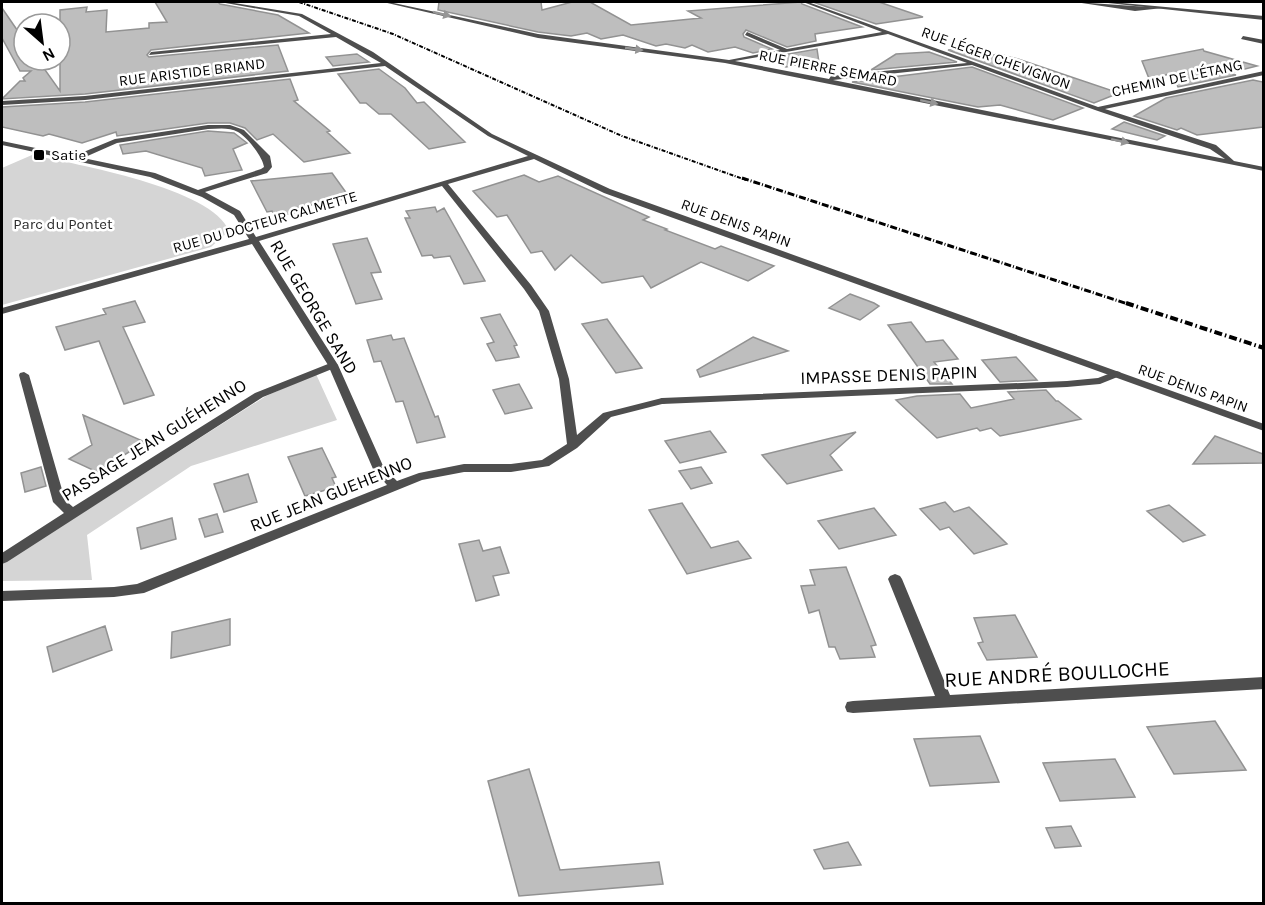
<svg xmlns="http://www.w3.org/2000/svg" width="1265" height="905" font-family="Karla,sans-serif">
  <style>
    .green { fill: #d5d5d5 }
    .building { fill: #bebebe; stroke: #929292; stroke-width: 1.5 }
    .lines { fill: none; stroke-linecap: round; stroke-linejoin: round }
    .service { fill: #4e4e4e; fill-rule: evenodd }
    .minor { fill: #4e4e4e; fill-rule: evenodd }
    .rail-far2 { stroke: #000; stroke-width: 2; stroke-dasharray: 4 1.5 1 1.5; stroke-linecap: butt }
    .rail-far1 { stroke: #000; stroke-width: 3; stroke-dasharray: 7 2 1 2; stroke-linecap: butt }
    .rail { stroke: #000; stroke-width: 4; stroke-dasharray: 8 3 1.5 3; stroke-linecap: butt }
    .oneway { fill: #959595 }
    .poi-dot { fill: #000; stroke: #fff; stroke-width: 2 }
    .labels { text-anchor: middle; stroke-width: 5; stroke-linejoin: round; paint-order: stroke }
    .far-street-label { font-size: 15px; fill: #000; stroke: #fff }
    .far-poi-label { font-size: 15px; fill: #000; stroke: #fff; text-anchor: start }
    .far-park-label { font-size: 15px; fill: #2c2c2c; stroke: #fff }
    .street-label { font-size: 18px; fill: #000; stroke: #fff }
    .near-street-label { font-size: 21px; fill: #000; stroke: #fff }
  </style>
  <rect width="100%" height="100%" fill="#fff"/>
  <path class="green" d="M32,155C75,164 213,188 229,231L211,247L2,305V168Z
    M316,374L337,420L191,466L87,535L92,580L2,581V564L266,396Z"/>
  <path class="building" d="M155,2H218L220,4L278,15L309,33L151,50L147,55L149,57L278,45L288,71L85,94L2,99L20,81H25L23,78L31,71H20L2,38V8L24,40V60H38L60,91V10L87,7L86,12L107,10L106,32L149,28V23L167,22Z
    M439,2H541L542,10L572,2H590L631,25L701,18L688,11L801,2L802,4L862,27L815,34L816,41L787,47L746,30L743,34L744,37L772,49L753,53L735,47L708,52L692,45L685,48L666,44L656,46L623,35L601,39L587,33L571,36L538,32L438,10Z
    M813,2H879L923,17L876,24Z
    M973,48L987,56L999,54L1018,59L1119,93L1094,103L948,50Z
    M817,49L820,69L805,63L786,67L765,58Z
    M1203,49L1204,51L1257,66L1229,73L1236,75L1178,87L1171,73L1150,81L1142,61Z
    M929,52L957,62L871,70L896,54Z
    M357,54L369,62L333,66L326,57Z
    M972,67L1083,108L1053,120L1000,105L978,107L852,82Z
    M379,69L405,88L417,103L424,102L465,142L429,149L391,114H379L366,103H360L338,74Z
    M290,79L298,100L294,101L330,131L327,132L350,153L304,162L273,134L257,140L245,128L230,123H208L117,136L116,132L82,143L49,134L43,136L2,127V107L85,102Z
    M1253,80L1263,82V127L1197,135L1181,128L1177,130L1134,116L1166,98Z
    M1124,122L1165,136L1157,140L1112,129Z
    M208,131L234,133L247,143L233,149L242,170L205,176L202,168L146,151L123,154L120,145Z
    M332,173L350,198L295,208L298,212L275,217L272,211L267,212L251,181Z
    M524,175L539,182L558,176L649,217L643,220L667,229L665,230L715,249L721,246L774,266L748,281L701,262L651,288L643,276L602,283L571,255L555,270L542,251L531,253L507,215L497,217L473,191Z
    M435,207L437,212L444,208L485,281L464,284L450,256L434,258L432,255L422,256L405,218H410L406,211Z
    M367,238L381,272L371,273L382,299L356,304L333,244Z
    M850,294L874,303L879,306L860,320L829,308Z
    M135,301L145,322L123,327L154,395L124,404L99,341L65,350L56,327L106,314L103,309Z
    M500,314L517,345L514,346L519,357L496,361L487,344L494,342L481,318Z
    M607,319L614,329L642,368L616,373L582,324Z
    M911,322L926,342L943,340L958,359L934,362L952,384H930L888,325Z
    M391,335L393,340L404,338L435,417L438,416L445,437L417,443L403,401L396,402L381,361L374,362L367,340Z
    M753,337L788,351L700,377L697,370Z
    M1016,357L1037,380L1000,382L982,360Z
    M519,384L532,408L505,414L493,390Z
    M1046,390L1056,401H1058L1081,419L1000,436L991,428L980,431L977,428L937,438L896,400L917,396L960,394L971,408L1014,399L1008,392Z
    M83,415L145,442L97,472L69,459L92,445Z
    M710,431L726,452L680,463L665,441Z
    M856,432L830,455L842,470L787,484L762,455Z
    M1215,436L1263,454V463L1193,464Z
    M322,448L336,477L332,478L336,487L305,496L288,457Z
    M41,467L46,486L25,492L21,473Z
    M701,467L712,483L691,489L679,471Z
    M248,474L257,502L224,512L214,484Z
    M945,502L954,512L969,507L1007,544L974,554L949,527L940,530L920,509Z
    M682,503L711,548L738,541L751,558L687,574L649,510Z
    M1169,505L1205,535L1183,542L1147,511Z
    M874,508L896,535L839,549L818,521Z
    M217,514L223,532L205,537L199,519Z
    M172,518L176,539L141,549L137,528Z
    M479,540L483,551L500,547L509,573L493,576L499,595L476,601L459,544Z
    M846,567L876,645L871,646L875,657L840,659L835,647H829L819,610L809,613L801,586L815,585L810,570Z
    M1015,615L1037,657L987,660L978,643L983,642L974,618Z
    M230,619V645L171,658L172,632Z
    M105,626L112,650L53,672L47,647Z
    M1215,721L1246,770L1174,774L1147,727Z
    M980,736L999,782L930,786L914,739Z
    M1115,759L1135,797L1060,801L1043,763Z
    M529,769L560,870L659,862L663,884L519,896L488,781Z
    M1071,826L1081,846L1055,848L1046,828Z
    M848,842L861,865L824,869L814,850Z"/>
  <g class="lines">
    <path class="service" d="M1075,2L1163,8L1135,11Z
      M333,362L338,365L337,367L263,397L7,562L2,564V553L64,513L53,502L19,375L20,373L24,372L29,375L65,500L73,507L255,393Z
      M1116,371L1120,372L1121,374L1120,376L1100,384L1067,387L662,404L656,401L662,398L1067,381L1098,378Z"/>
    <path class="minor" d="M220,2H228L302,14L373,52L492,134L610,189L1264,424V431L604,193L534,159L448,184L531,285L549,311L569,379L577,435L603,413L662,398L666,399L668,401L666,403L611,417L577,448L549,466L511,472H464L422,480L144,593L114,597L2,601V591L114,587L137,584L387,485L373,469L328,365L252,244L2,314V308L249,239L234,215L202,197L150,177L2,145V141L74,156L115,139L208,125H230L244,130L270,156L272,167L267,173L205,192L240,211L256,237L528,156L488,136L385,66L85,100L2,105V101L85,96L381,63L336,37L149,55L151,52L331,34L299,16ZM208,129C218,129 229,127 238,132C247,137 263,157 264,167L261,169L198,190L155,173L83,158L117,143ZM442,186L524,289L539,311L559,379L567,444L542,460L511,464H464L419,473L397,481L384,468L338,365L259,241Z
      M383,2H389L538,34L729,60L780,50L745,35L747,32L787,49L882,32L803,2H808L1098,107L1264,71V75L1105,109L1216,145L1234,161L1264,167V171L725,63L538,38ZM888,34L967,63L831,76L829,79L735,61ZM972,65L1095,110L1210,149L1225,159L833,80Z
      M1099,2H1111L1264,16V20Z
      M1243,36L1264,40V44L1241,39Z
      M895,574L900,576L902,579L950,695L1264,677V689L853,713L847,712L845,707L847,702L853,701L935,696L888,579L890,576Z"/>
    <path class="rail-far2" d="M299,2L393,34L622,136L746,180"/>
    <path class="rail-far1" d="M742,178L1131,305"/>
    <path class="rail" d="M1126,303L1264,348"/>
  </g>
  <defs><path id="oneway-solid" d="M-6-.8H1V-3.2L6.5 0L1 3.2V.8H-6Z" transform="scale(1.5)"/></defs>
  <g class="oneway">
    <use href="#oneway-solid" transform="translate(442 14) rotate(13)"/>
    <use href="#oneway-solid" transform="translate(634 49) rotate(8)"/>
    <use href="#oneway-solid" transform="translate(929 102) rotate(12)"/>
    <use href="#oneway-solid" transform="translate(1120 141) rotate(12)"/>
  </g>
  <rect class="poi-dot" x="33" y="149" width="12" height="12" rx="3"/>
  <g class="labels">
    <g class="far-street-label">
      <text transform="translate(996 58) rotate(20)" y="5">RUE LÉGER CHEVIGNON</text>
      <text transform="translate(828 68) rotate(11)" y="5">RUE PIERRE SEMARD</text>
      <text transform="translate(192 72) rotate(-7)" y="5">RUE ARISTIDE BRIAND</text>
      <text transform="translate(1177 78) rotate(-12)" y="5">CHEMIN DE L'ÉTANG</text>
      <text transform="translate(265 222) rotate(-16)" y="5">RUE DU DOCTEUR CALMETTE</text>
      <text transform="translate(736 223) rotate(20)" y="5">RUE DENIS PAPIN</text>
      <text transform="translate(1193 388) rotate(20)" y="5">RUE DENIS PAPIN</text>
    </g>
    <g class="far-poi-label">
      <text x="51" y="160">Satie</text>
    </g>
    <g class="far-park-label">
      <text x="63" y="229">Parc du Pontet</text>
    </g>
    <g class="street-label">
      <text transform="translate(314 307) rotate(59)" y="6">RUE GEORGE SAND</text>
      <text transform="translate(889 375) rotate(-2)" y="6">IMPASSE DENIS PAPIN</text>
      <text transform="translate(154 440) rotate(-32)" y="6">PASSAGE JEAN GUÉHENNO</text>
      <text transform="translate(331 494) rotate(-22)" y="6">RUE JEAN GUEHENNO</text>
    </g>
    <g class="near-street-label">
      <text transform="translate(1057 674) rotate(-3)" y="7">RUE ANDRÉ BOULLOCHE</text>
    </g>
  </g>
  <rect width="1265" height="905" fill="none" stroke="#000000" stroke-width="6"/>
  <g transform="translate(42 42) rotate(152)"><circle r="28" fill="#ffffff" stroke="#999999" stroke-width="1.5"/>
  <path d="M0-4.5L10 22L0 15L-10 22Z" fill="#000000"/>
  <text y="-9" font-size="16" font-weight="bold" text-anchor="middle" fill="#000000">N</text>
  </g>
</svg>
